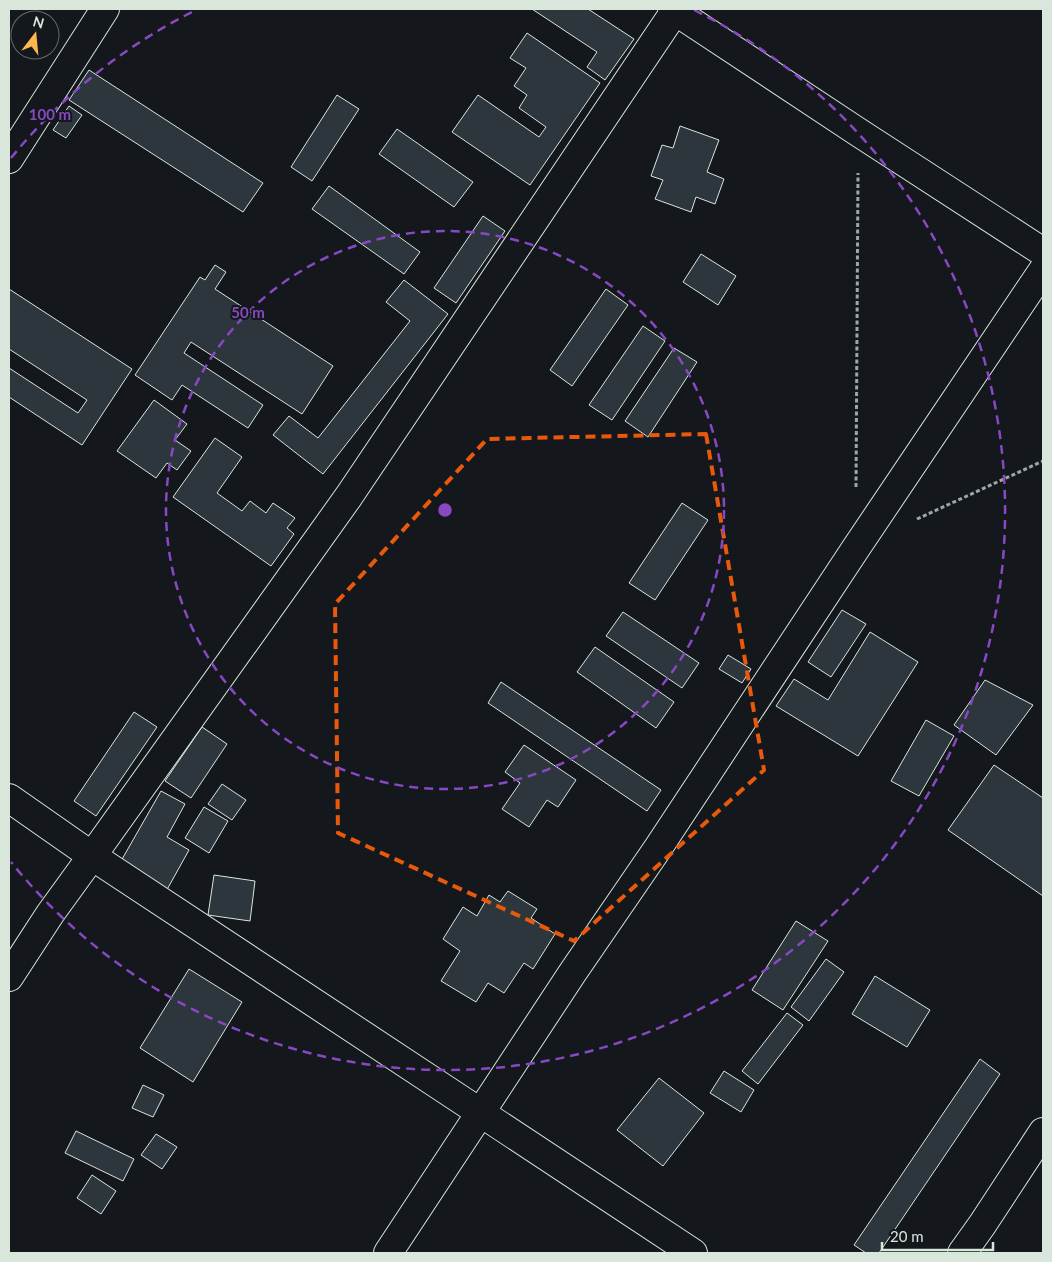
<svg xmlns="http://www.w3.org/2000/svg" width="1052" height="1262" font-family="Lato,sans-serif">
  <style>
    .building { fill: #2c363c; stroke: #d8e6dc }
    .lines { fill: none; stroke-linecap: round; stroke-linejoin: round }
    .street-casing { stroke: #d8e6dc; stroke-width: 30 }
    .path { stroke: #9da8a2; stroke-width: 3; stroke-dasharray: 4 2.5; stroke-linecap: butt }
    .street { stroke: #14181c; stroke-width: 28 }
    .marked { fill: none; stroke: #e8590c; stroke-width: 4; stroke-dasharray: 10 6; stroke-linejoin: round }
    .ring { fill: none; stroke: #8948c3; stroke-width: 2.5; stroke-dasharray: 9 6 }
    .centre { fill: #8948c3; stroke: #14181c; stroke-width: 2.5 }
    .ring-label { font-size: 15px; text-anchor: middle; font-weight: bold; fill: #8948c3; stroke: #14181c; stroke-width: 4; stroke-linejoin: round; paint-order: stroke }
  </style>
  <rect width="100%" height="100%" fill="#14181c"/>
  <path class="building" d="M532,9H588L634,39L605,80L587,67L597,52Z
    M527,33L600,83L530,185L452,132L478,95L539,137L546,127L519,108L527,95L514,86L526,68L510,58Z
    M89,70L263,183L243,212L69,100Z
    M337,95L359,109L312,181L291,167Z
    M69,106L82,115L66,138L53,130Z
    M680,126L719,140L707,172L724,179L715,204L696,197L691,212L655,199L663,180L651,176L662,145L673,148Z
    M397,129L473,182L454,207L379,154Z
    M329,186L420,252L404,274L312,209Z
    M483,216L505,231L456,303L434,288Z
    M701,254L736,276L718,305L683,282Z
    M215,265L226,272L215,289L333,366L302,414L191,342L184,353L263,405L248,428L182,385L172,400L135,375L200,277L205,280Z
    M404,280L448,314L323,474L273,435L289,416L318,438L410,321L386,302Z
    M9,289L132,369L82,445L9,397V368L78,413L87,400L9,349Z
    M606,289L628,305L572,386L550,370Z
    M643,326L665,341L612,420L589,405Z
    M674,348L697,362L648,437L625,421Z
    M154,400L187,424L175,440L191,451L177,470L167,463L156,478L117,451Z
    M215,438L242,457L217,493L242,511L250,501L266,513L273,503L295,518L287,528L294,534L271,566L173,497Z
    M682,503L708,520L655,600L629,583Z
    M842,610L866,624L831,677L808,662Z
    M623,612L699,663L682,688L606,636Z
    M870,632L918,662L858,756L776,706L794,679L828,700Z
    M595,647L674,702L656,728L577,672Z
    M728,655L751,669L742,683L719,669Z
    M985,680L1033,705L996,755L954,725Z
    M501,682L661,790L647,811L488,703Z
    M134,712L157,727L96,816L74,801Z
    M926,720L954,736L919,796L891,781Z
    M202,727L227,744L191,798L165,781Z
    M524,745L576,780L558,807L547,800L529,827L502,809L520,783L505,772Z
    M994,765L1043,798V896L948,830Z
    M222,784L246,800L232,820L208,804Z
    M161,791L185,804L167,837L189,850L164,895L117,868Z
    M204,807L228,821L209,853L185,838Z
    M214,875L255,881L250,921L208,915Z
    M508,891L537,909L531,918L555,934L533,969L524,963L504,993L488,983L476,1002L441,981L460,951L443,939L463,907L477,916L489,895L500,902Z
    M796,921L828,941L783,1010L752,990Z
    M826,959L844,972L809,1021L791,1007Z
    M189,969L242,1002L193,1082L140,1048Z
    M875,976L930,1010L907,1047L852,1014Z
    M787,1013L803,1025L758,1084L742,1071Z
    M980,1059L1000,1074L879,1253H866L854,1245Z
    M724,1071L754,1090L741,1112L710,1093Z
    M659,1078L704,1113L663,1166L617,1130Z
    M143,1085L164,1095L153,1117L132,1108Z
    M76,1131L134,1159L123,1181L65,1153Z
    M156,1134L177,1147L162,1169L141,1155Z
    M92,1175L116,1191L101,1214L77,1198Z"/>
  <g class="lines">
    <defs>
      <path id="street" d="M672,9L858,132L1043,252
        M9,159L105,9
        M9,798L92,856L693,1253
        M9,977L50,914L92,856L349,496L675,11
        M388,1253L573,972L658,848L856,548L1043,270
        M962,1253L982,1225L1043,1132"/>
    </defs>
    <use href="#street" class="street-casing"/>
    <path class="path" d="M856,487L858,173
      M917,519L1043,461"/>
    <use href="#street" class="street"/>
  </g>
  <path class="marked" d="M706,434L764,770L574,941L338,833L335,604L487,439Z"/>
  <g class="ring">
    <circle cx="445" cy="510" r="279"/>
    <path d="M11 158A559 559 0 0 1 196 10M694 10A559 559 0 1 1 11 862"/>
  </g>
  <circle cx="445" cy="510" r="8" class="centre"/>
  <g class="ring-label">
    <text x="50" y="120">100 m</text>
    <text x="248" y="318">50 m</text>
  </g>
  <rect width="1052" height="1262" fill="none" stroke="#d8e6dc" stroke-width="20"/>
  <g transform="translate(35 35) rotate(16)"><circle r="24" fill="#14181c" stroke="#626a69"/>
  <path d="M0-4L9 19L0 12L-9 19Z" fill="#ffb74d"/>
  <text y="-8" font-size="14" font-weight="bold" text-anchor="middle" fill="#d8e6dc">N</text>
  </g>
  <path d="M882 1242v8h111v-8" fill="none" stroke="#d8e6dc" stroke-width="2.5"/>
  <text x="890" y="1242" font-size="15" fill="#d8e6dc" stroke="#14181c" stroke-width="4" paint-order="stroke">20 m</text>
</svg>
